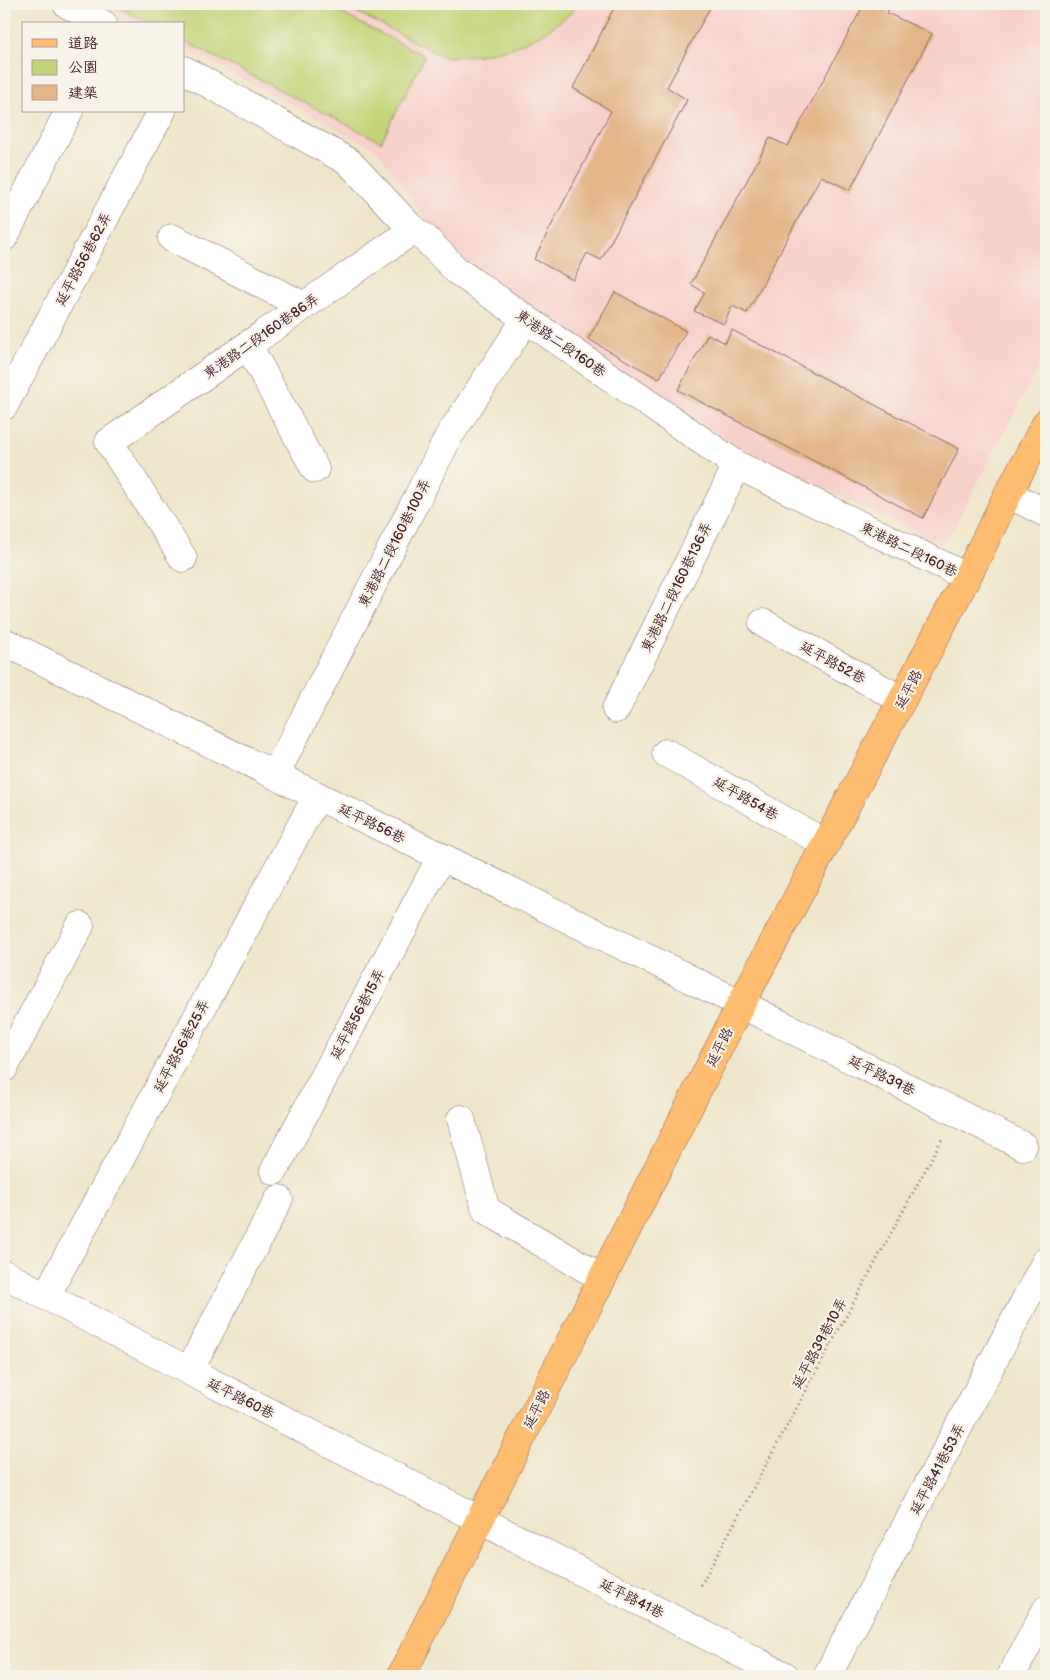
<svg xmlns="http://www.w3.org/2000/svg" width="1050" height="1680" font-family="'Balsamiq Sans','LXGW WenKai TC',sans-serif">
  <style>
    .built { fill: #f7d0ca }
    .green { fill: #c2d477; stroke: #867a51 }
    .building { fill: #e3b68a }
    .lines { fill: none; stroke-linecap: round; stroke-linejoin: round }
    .minor-casing { stroke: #836563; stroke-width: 29 }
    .major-casing { stroke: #836563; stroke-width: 29 }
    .path { stroke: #836563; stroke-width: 3; stroke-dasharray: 1 4; stroke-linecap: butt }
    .minor { stroke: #fff; stroke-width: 28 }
    .major { stroke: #febc70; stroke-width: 28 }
    .labels { text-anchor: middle; stroke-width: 4.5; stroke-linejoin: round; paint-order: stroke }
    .street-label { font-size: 14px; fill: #4a1f2b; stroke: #f7f3e8 }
  </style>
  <rect width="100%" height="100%" fill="#f7f3e8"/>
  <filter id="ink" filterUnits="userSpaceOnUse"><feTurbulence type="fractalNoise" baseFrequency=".02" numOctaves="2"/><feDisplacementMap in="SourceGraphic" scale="10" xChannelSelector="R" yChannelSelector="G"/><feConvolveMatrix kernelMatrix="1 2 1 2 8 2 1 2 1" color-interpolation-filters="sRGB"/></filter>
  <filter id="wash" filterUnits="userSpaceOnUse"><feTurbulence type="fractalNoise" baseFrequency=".0096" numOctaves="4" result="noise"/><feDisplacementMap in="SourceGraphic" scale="20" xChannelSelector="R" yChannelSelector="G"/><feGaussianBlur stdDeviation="1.12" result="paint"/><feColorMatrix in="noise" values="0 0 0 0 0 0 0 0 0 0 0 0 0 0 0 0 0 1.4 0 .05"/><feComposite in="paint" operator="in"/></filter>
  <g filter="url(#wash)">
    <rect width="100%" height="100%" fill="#eee6ca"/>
    <path class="built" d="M100,4H1046V353L954,528L940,544L743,450L475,276L435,233L377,150L184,48V24H138Z"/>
    <path class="green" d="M112,4H323L425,56L381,142L184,41V24H151Z
      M341,4H578L572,12L546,32L512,48L480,55L444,57Z"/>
    <g id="blocks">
      <path class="building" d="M616,4H712L667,87L687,100L601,260L587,253L573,280L534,259L611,111L573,88Z
        M864,4H891L887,13L932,34L850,190L821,176L747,313L732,306L724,324L694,311L705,293L691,284L770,138L788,146Z
        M615,292L686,331L659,379L588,339Z
        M732,330L959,449L923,518L678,390L708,334L725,343Z"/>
    </g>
  </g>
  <g filter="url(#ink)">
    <use href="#blocks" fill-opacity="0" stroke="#836563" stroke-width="1"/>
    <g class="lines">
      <defs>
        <path id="minor" d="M67,4L103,24
          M184,70L349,162L413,230L425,238L457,271L737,465L967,577
          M4,237L69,111
          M172,238L304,306
          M248,345L315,469
          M4,406L162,111
          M1008,494L1046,513
          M183,558L109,442L413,230
          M763,623L902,700
          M4,642L741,1004L1023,1146
          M616,709L737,465
          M666,753L826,844
          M275,775L449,436L526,319
          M4,1068L80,926
          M461,1119L486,1210L602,1278
          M274,1171L441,857
          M4,1274L189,1371L785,1676
          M46,1296L317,796
          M189,1371L279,1199
          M827,1676L1046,1261
          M1011,1676L1046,1610"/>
        <path id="major" d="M401,1676L741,1004L967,577L1008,494L1046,423"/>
      </defs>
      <use href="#minor" class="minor-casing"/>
      <use href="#major" class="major-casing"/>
      <path class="path" d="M701,1585L942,1139"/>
      <use href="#minor" class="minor"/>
      <use href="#major" class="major"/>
    </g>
  </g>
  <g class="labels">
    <g class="street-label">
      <text transform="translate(83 259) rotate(-62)" y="5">延平路56巷62弄</text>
      <text transform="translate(261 336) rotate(-35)" y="5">東港路二段160巷86弄</text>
      <text transform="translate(561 343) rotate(35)" y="5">東港路二段160巷</text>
      <text transform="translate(394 543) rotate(-63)" y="5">東港路二段160巷100弄</text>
      <text transform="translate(909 549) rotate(26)" y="5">東港路二段160巷</text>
      <text transform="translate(676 587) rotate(-64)" y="5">東港路二段160巷136弄</text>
      <text transform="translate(833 662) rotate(29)" y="5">延平路52巷</text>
      <text transform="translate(908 689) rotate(-62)" y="5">延平路</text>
      <text transform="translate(746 798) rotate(30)" y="5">延平路54巷</text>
      <text transform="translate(372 823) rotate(26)" y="5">延平路56巷</text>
      <text transform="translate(357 1014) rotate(-62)" y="5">延平路56巷15弄</text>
      <text transform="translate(181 1046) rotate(-62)" y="5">延平路56巷25弄</text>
      <text transform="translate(719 1047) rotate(-63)" y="5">延平路</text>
      <text transform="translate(882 1075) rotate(27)" y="5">延平路39巷</text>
      <text transform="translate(819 1343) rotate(-62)" y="5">延平路39巷10弄</text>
      <text transform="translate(241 1398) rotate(27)" y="5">延平路60巷</text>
      <text transform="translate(536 1409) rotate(-63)" y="5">延平路</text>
      <text transform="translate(937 1469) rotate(-62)" y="5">延平路41巷53弄</text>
      <text transform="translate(632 1598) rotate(27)" y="5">延平路41巷</text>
    </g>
  </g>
  <rect width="1050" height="1680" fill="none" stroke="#f7f3e8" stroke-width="20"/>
  <rect x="22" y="22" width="162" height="90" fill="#f7f3e8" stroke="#b29e9c"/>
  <rect x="32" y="39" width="25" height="8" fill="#febc70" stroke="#b29e9c"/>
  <text x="68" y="48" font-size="15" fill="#4a1f2b">道路</text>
  <rect x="32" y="60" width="25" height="15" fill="#c2d477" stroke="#b29e9c"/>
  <text x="68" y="72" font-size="15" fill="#4a1f2b">公園</text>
  <rect x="32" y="85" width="25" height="15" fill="#e3b68a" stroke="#b29e9c"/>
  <text x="68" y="98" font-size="15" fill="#4a1f2b">建築</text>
</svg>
